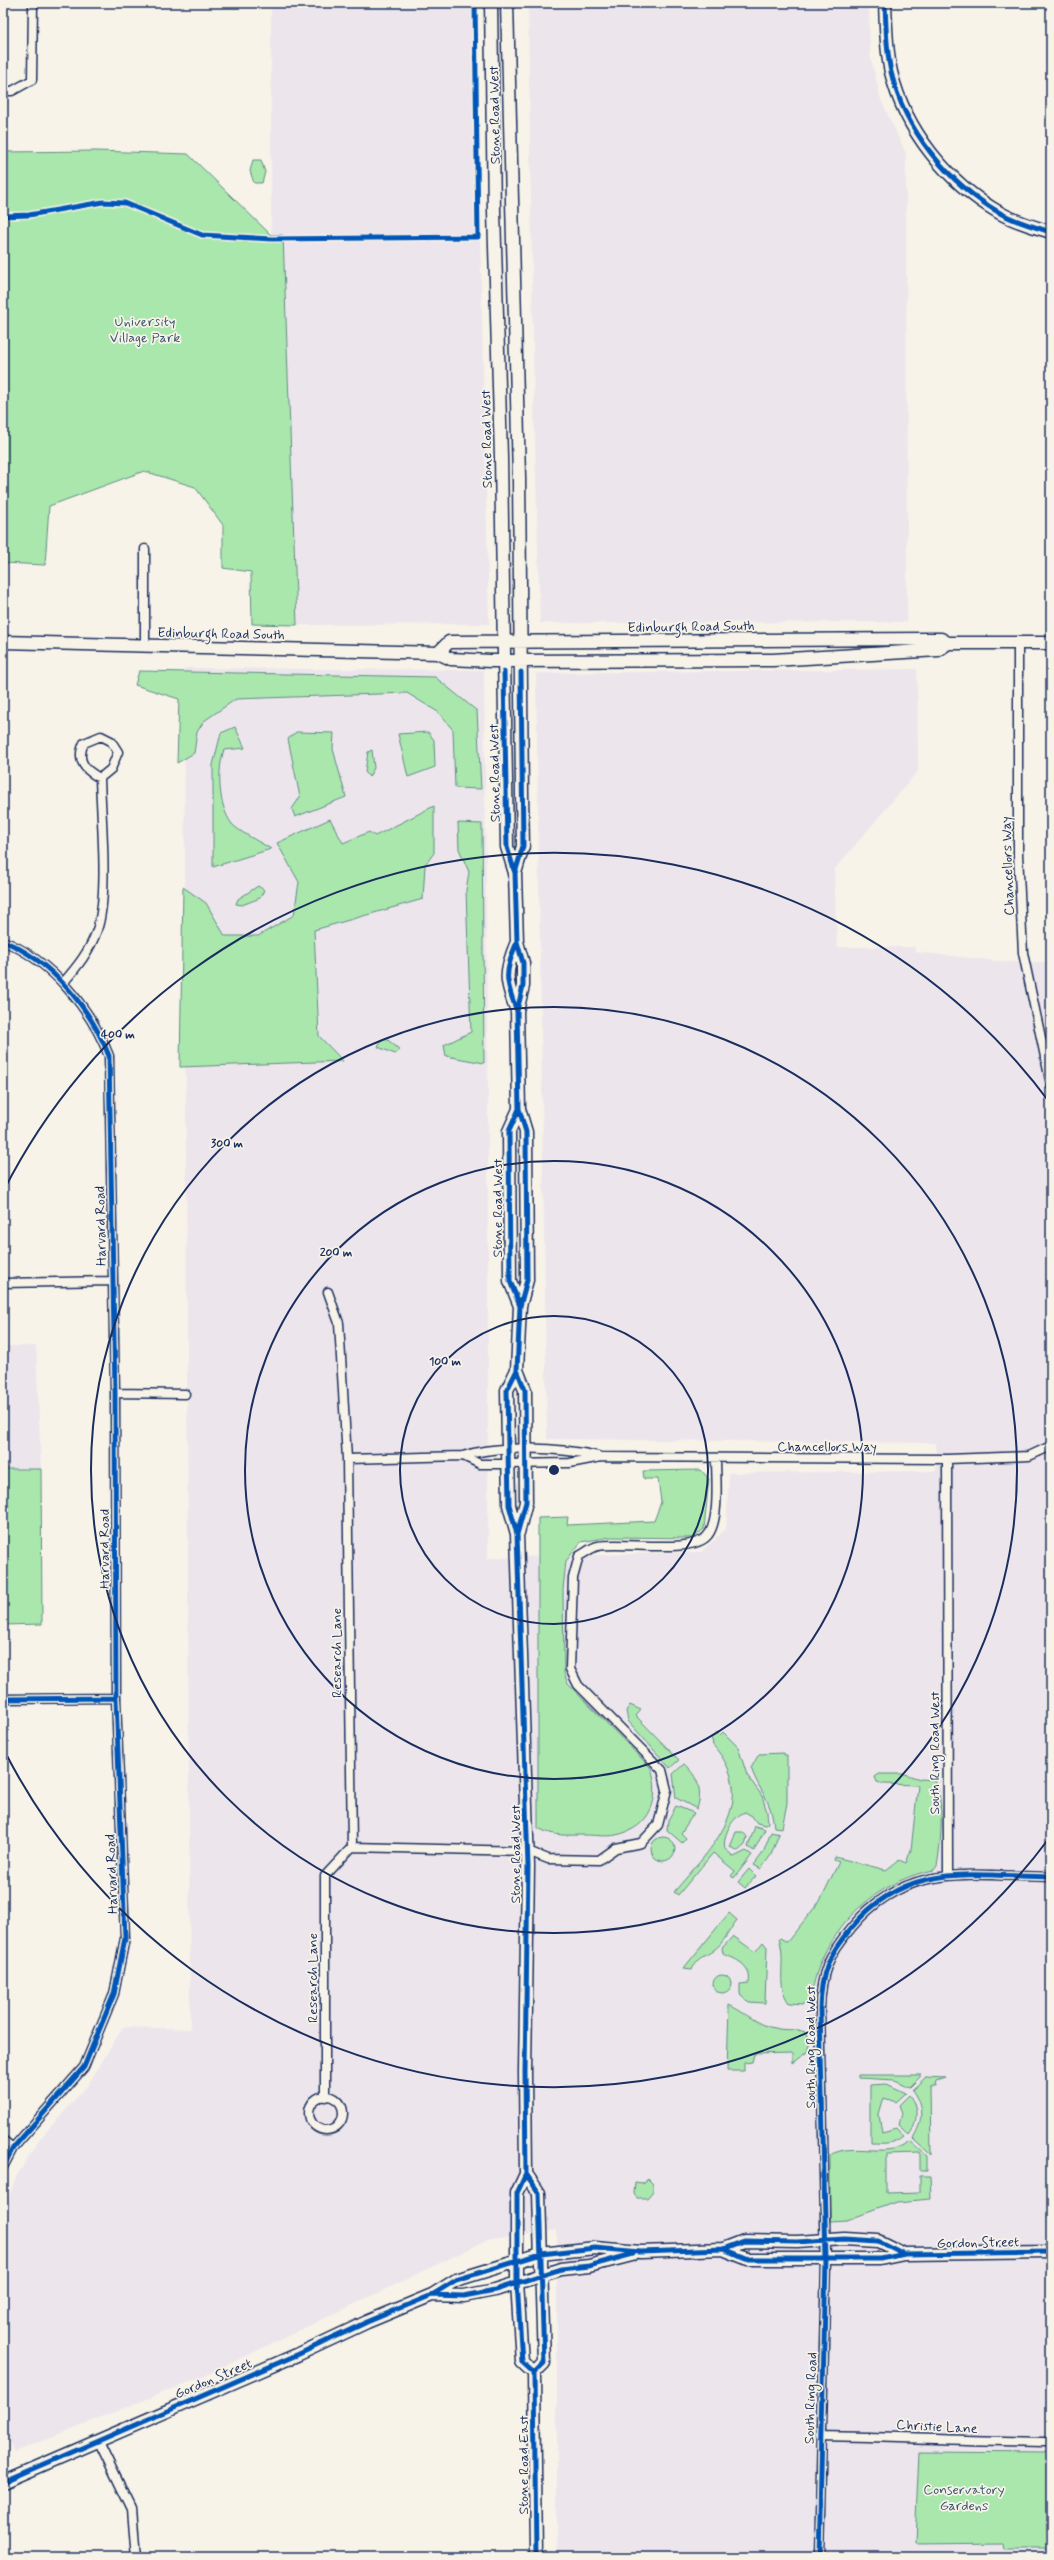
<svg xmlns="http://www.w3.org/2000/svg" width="1054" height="2560" font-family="Mynerve,sans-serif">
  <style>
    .built { fill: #ece5ec }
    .green { fill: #aae7ad; stroke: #628b86 }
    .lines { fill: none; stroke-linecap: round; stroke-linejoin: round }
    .street-casing { stroke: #1b2f5e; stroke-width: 11 }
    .secondary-casing { stroke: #1b2f5e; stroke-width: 15 }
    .street { stroke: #f7f3e8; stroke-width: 8 }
    .secondary { stroke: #f7f3e8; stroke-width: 12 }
    .cycleway-casing { stroke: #f7f3e8; stroke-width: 8 }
    .cycleway { stroke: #0057b8; stroke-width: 5 }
    .ring { fill: none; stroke: #1b2f5e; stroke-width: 2 }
    .labels { text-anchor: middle; stroke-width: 3.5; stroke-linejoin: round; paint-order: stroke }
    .street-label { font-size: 14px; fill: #1b2f5e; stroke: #f7f3e8 }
    .park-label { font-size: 14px; fill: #38546e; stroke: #f7f3e8 }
    .centre { fill: #1b2f5e; stroke: #f7f3e8; stroke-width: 2 }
    .ring-label { font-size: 12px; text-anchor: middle; font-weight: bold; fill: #1b2f5e; stroke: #f7f3e8; stroke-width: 3.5; stroke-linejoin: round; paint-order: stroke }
  </style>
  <rect width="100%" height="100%" fill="#f7f3e8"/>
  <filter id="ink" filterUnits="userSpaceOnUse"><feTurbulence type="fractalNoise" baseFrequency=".025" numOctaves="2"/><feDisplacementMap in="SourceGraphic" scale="8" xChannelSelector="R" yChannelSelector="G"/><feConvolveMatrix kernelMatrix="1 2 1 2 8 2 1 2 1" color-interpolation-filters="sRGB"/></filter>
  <g filter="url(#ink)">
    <path class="built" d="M271,3H479L480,234L489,624L297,625L283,235H271Z
      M528,3H869L870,55L881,100L906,153L907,622L540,623L534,405Z
      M184,668L484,670L488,1097V1558L701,1552L726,1529L729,1473L936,1471V1443L547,1439L536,673L917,669L918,771L834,870L837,947H915V952L1007,962H1051V2557H557V2230L486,2241L202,2377L14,2452L3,2430V2216L15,2179L38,2141L88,2085L123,2027L190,2029Z
      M3,1346H36L41,1469H3Z"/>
    <path class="green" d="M96,151L188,154L271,235H283L297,625L252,624L251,572L223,568V525L195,487L144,471L49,506L45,565L3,563V152Z
      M253,160H261L265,172L262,183H254L250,171Z
      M139,671L435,677L477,711L481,789L455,788L453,730L438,712L407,693L236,699L204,721L197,732L194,753L177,763L179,699L135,685Z
      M235,727L245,748L224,750C217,770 218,806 232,824C239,832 262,843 271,849L213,867V765L221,733Z
      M296,732L334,733L333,749L346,797L295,817L292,809L300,797L288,739Z
      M428,732L434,740L435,767L408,777L398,734Z
      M372,750L374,768L369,777L365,772L368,752Z
      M434,806V853L425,865L423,899L314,930L319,1036L343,1061L180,1067L183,887L206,903L225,936H258L294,915L299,882L277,843L330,819L343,843L369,832L375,836Z
      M458,823L482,824L484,1063L446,1056L444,1045L471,1032L466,890L469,872L459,849Z
      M258,886L264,890L260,898L242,905L236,904L238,899Z
      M382,1040H388L400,1050L395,1054L378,1047Z
      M3,1469H41L42,1624L3,1625Z
      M701,1470L709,1479L704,1529L693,1538L611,1537L581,1542L566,1561L563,1590L564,1673L568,1684L651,1768C661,1798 651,1828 616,1835C607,1837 595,1835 586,1835C568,1835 554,1837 538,1828V1518L568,1517L567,1525L654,1521L661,1502L658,1479H644L643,1471Z
      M630,1705L641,1710L636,1716L679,1760L670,1768L628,1721L626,1711Z
      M717,1732L720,1735L723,1732L738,1747L747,1775L762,1796L767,1812L768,1823L765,1825L757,1823L752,1816L745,1812C732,1817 722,1836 725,1849L734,1857L746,1851L752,1855L734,1878L731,1876L735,1871L713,1853L678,1895L674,1892C711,1848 763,1801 712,1744L713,1743L711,1738Z
      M784,1753V1755H787V1803L782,1828L774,1827C772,1801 759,1791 751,1768L759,1754Z
      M684,1764C698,1777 703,1790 697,1809L676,1798L673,1774Z
      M879,1774H904L920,1779L934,1780C945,1798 941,1845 937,1866L934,1870C887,1878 840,1915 822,1959C816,1972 813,1986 810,2001L803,2004L789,2003C775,1984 787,1960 779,1939L780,1938L787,1942L820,1901L839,1862L834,1860L835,1857L886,1870L899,1860L906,1863L911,1850L918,1785L883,1784L877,1782L875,1777Z
      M676,1806L694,1813L681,1833L686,1838L682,1843L667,1830L668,1820Z
      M755,1826L765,1829L754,1851L748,1847Z
      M736,1832H743L747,1837L745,1845L738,1851L730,1847Z
      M771,1832L779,1834L771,1855L761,1869L754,1865L763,1853Z
      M651 1849a12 12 0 1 1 24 0a12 12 0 1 1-24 0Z
      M749,1869L756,1876L745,1888L738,1882Z
      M729,1913L737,1920C730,1929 723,1944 714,1950C704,1958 698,1955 692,1970L683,1969Z
      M733,1936L755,1952L763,1942L767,1947L765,2003L749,2002L740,1994V1984L749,1983C752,1965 736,1959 723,1954L722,1948Z
      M713 1984a9 9 0 1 1 18 0a9 9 0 1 1-18 0Z
      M729,2005C744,2012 758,2025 774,2028C785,2031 795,2028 805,2032L810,2042L807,2052L792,2063V2053L754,2054L752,2062L744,2063V2071H727Z
      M858,2075H922L910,2087L895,2080L858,2078Z
      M926,2077L945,2078L936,2081L935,2086H930L931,2155L913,2138C923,2121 924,2107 912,2090Z
      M887,2084L906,2093L896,2102L884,2098L879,2115L882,2132L897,2128L904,2136C894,2145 883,2143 870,2143V2085Z
      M909,2095C919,2108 918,2122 909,2134L899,2125L902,2113L899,2105Z
      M910,2141L927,2156V2170H920V2153L886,2154V2193L920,2192V2176H930L931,2199L897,2202L847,2220L830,2221V2155C854,2141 888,2160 910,2141Z
      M648,2179L653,2184V2191L647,2198H637L634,2194L635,2182L643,2183Z
      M919,2451L1051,2452V2548H1003L1002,2542L915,2543Z"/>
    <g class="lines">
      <defs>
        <path id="street" d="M3,91H12L32,80L33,3
          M1018,643V854L1023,953L1051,1085
          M145,646V549
          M3,941C51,960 91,1009 109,1056L115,1393L116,1698L125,1938L114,1994L84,2067L13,2148L3,2167
          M63,983C77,967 90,951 97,930C109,895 101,818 100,778L111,769L118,752L111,741L101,736L84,743C76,760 84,770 100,778
          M3,1283L113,1281
          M115,1393L185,1394
          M463,1456L480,1464H508L570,1463L601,1457L947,1459L1029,1456L1051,1446
          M347,1459L463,1456C498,1444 562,1448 598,1456
          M947,1459L948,1876
          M3,1699L116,1698
          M352,1847L528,1851L548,1859L599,1860L616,1848L641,1843L658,1825L667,1790L662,1770L578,1685L570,1669L573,1578L579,1556C585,1553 592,1547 598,1546C624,1541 693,1555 708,1535C720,1520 716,1477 716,1459
          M309 2113a17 17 0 1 1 34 0a17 17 0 1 1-34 0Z
          M325,2097V1876L352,1847L347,1459L339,1323L328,1292
          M3,2140L13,2148
          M821,2436C898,2437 974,2441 1051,2442
          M99,2442L132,2510L136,2557
          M819,2557L826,2260L820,2009C821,1972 828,1955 852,1927C908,1860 973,1876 1051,1877"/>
        <path id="secondary" d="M491,3L494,211L501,457L507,847L515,873L517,942L523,963V986L517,1011L519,1109L526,1132L527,1280L520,1306L517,1370L507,1390L509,1505L517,1534L528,1866L525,2072L526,2174L517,2193V2282L522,2362L534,2373L536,2557
          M507,3L519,477L522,795L523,846L515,873
          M885,3C886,26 886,50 891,72C905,131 948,183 1000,213C1016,222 1034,227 1051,232
          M3,642L438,653L451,659L491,661L773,660L938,650L948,643
          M438,653L449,642L928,639H941L948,643H1051
          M517,1011C505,981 504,972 517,942
          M519,1109L509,1131L510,1281L520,1306
          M517,1370L525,1390L526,1502L518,1533
          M526,2174L539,2193L544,2363L534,2373
          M723,2249L748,2259H880L904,2254L1051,2252
          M432,2295L464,2296L495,2290L561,2269L589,2266L632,2255
          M3,2482L299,2354L367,2322L432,2295L456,2280L541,2254L595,2248L641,2252L723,2249L744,2241L797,2242L844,2239L878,2241L904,2254"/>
      </defs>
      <use href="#street" class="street-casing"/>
      <use href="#secondary" class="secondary-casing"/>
      <use href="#street" class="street"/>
      <use href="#secondary" class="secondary"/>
      <defs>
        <path id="cycleway" d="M885,3C886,26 886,50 891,72C905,131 948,183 1000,213C1016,222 1034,227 1051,232
          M3,216L29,215L103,202L125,203L202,235L272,239L478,237L475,3
          M504,672L507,847L515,873L517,942L523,963V986L517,1011L519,1109L526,1132L527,1280L520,1306L517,1370L507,1390L509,1505L517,1534L528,1866L525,2072L526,2174L517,2193V2282L522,2362L534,2373L536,2557
          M515,873L523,846L521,672
          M3,941C51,960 91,1009 109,1056L115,1393L116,1698L125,1938L114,1994L84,2067L13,2148L3,2167
          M517,1011C505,981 504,972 517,942
          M519,1109L509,1131L510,1281L520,1306
          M517,1370L525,1390L526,1502L517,1534
          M3,1699L116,1698
          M526,2174L539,2193L544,2363L534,2373
          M723,2249L748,2259H880L904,2254L1051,2252
          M432,2295L464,2296L495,2290L561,2269L589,2266L633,2254
          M3,2482L299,2354L367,2322L432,2295L456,2280L541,2254L595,2248L641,2252L723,2249L744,2241L797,2242L844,2239L878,2241L904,2254
          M819,2557L826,2260L820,2009C821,1972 828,1955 852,1927C908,1860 973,1876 1051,1877"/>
      </defs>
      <use href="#cycleway" class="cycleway-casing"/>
      <use href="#cycleway" class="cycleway"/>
    </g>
  </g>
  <g class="ring">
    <circle cx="554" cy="1470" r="154"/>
    <circle cx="554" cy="1470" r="309"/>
    <circle cx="554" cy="1470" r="463"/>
    <path d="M1050 1837A617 617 0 0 1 4 1750M4 1190A617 617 0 0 1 1050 1103"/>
  </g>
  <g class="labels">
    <g class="street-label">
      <text transform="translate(494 115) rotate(-91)" y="5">Stone Road West</text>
      <text transform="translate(486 439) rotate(-91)" y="5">Stone Road West</text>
      <text transform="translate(691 626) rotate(-1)" y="5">Edinburgh Road South</text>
      <text transform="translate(221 633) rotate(1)" y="5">Edinburgh Road South</text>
      <text transform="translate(494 773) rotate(-91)" y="5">Stone Road West</text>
      <text transform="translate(1007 866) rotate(-92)" y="5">Chancellors Way</text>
      <text transform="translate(497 1208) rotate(-90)" y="5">Stone Road West</text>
      <text transform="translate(100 1226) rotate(-91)" y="5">Harvard Road</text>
      <text x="827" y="1451">Chancellors Way</text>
      <text transform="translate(104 1549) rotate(-90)" y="5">Harvard Road</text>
      <text transform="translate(336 1653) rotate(-90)" y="5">Research Lane</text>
      <text transform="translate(934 1753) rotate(-90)" y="5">South Ring Road West</text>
      <text transform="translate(515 1854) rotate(-90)" y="5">Stone Road West</text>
      <text transform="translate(111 1874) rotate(-92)" y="5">Harvard Road</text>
      <text transform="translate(312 1978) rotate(-90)" y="5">Research Lane</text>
      <text transform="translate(810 2047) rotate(-90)" y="5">South Ring Road West</text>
      <text transform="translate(978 2242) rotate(-1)" y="5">Gordon Street</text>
      <text transform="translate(213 2378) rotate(-23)" y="5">Gordon Street</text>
      <text transform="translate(810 2398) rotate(-88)" y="5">South Ring Road</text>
      <text transform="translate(937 2426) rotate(3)" y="5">Christie Lane</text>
      <text transform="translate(523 2465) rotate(-90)" y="5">Stone Road East</text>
    </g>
    <g class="park-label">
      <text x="145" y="326">University<tspan x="145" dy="16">Village Park</tspan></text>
      <text x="964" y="2494">Conservatory<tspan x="964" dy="16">Gardens</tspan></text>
    </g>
  </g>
  <circle cx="554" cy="1470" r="6" class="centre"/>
  <g class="ring-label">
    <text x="118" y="1038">400 m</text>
    <text x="227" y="1147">300 m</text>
    <text x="336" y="1256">200 m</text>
    <text x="445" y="1365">100 m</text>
  </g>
  <rect width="1054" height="2560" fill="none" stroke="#f7f3e8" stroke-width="16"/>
  <rect x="8" y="8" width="1038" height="2544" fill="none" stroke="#1b2f5e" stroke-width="1.5" filter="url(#ink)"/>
</svg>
